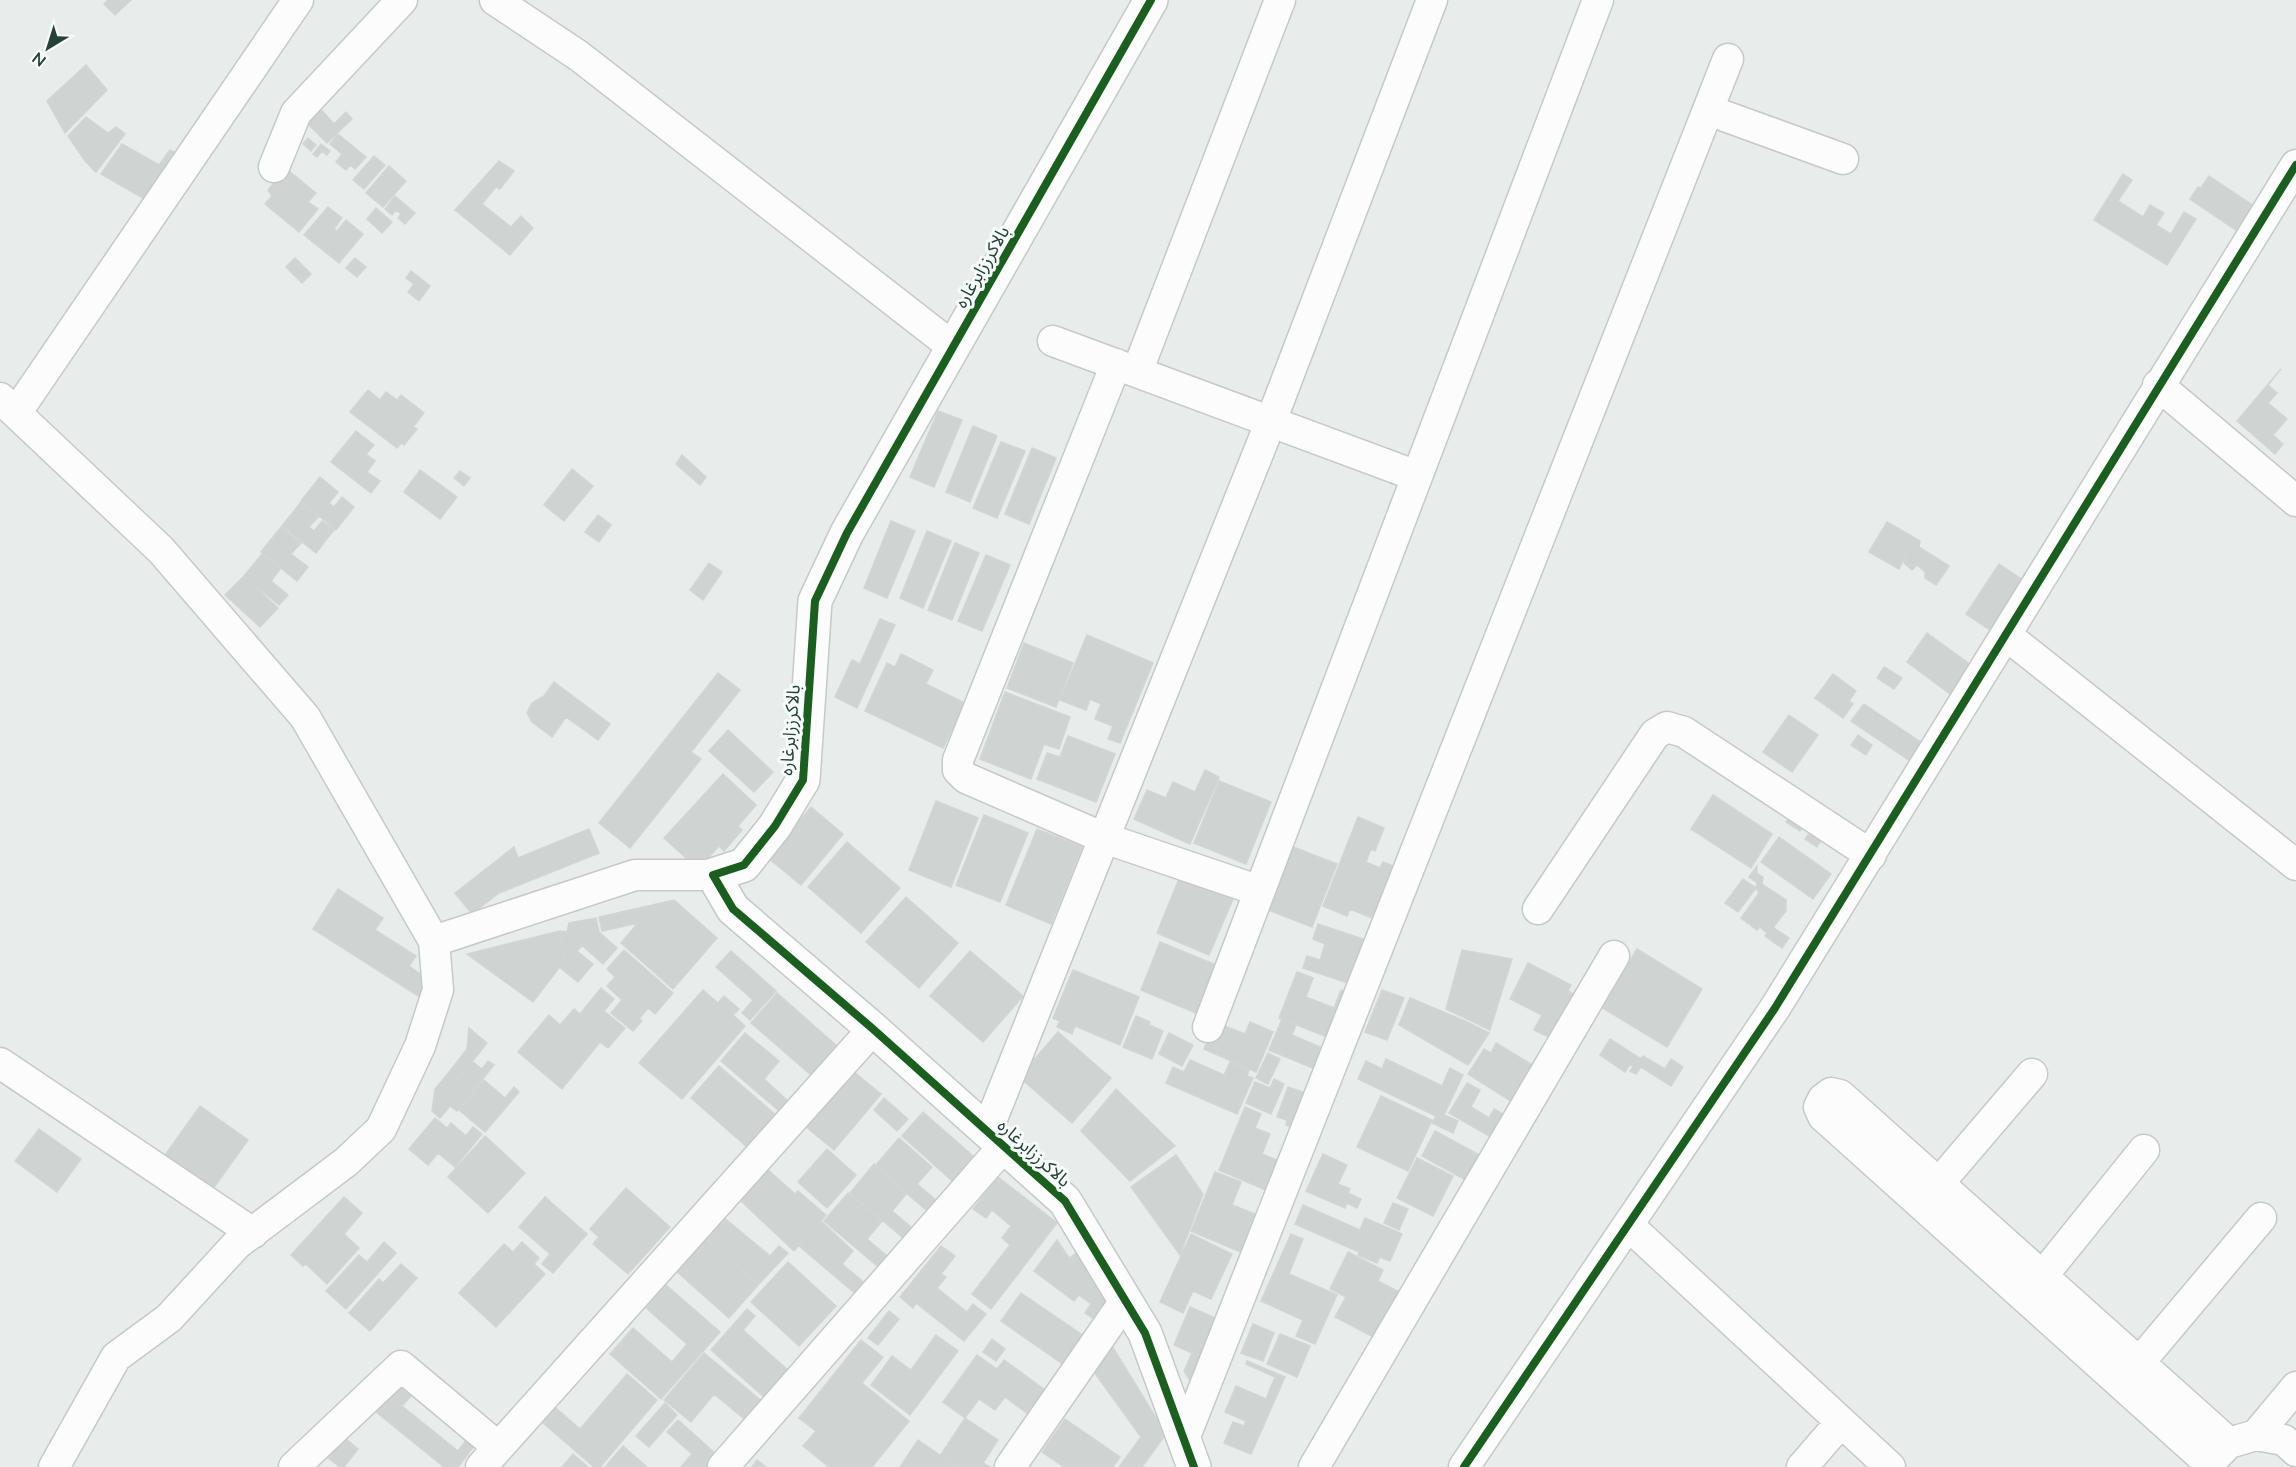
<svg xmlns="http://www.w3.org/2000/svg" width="2296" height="1467" font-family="Mulish,'Noto Sans Arabic',sans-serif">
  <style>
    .building { fill: #cfd4d2; stroke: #d1d6d4; stroke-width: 1.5 }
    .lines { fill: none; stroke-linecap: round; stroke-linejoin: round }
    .minor-casing { stroke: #c5cac8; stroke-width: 33 }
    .tertiary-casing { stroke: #c5cac8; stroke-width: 36 }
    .minor { stroke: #fcfcfc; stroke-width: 30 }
    .tertiary { stroke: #fcfcfc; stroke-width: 33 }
    .cycleway-casing { stroke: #f7fbf9; stroke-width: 11 }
    .cycleway { stroke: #1b5e20; stroke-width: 8 }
    .labels { text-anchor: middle; stroke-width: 6; stroke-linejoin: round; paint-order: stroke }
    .street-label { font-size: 18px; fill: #24423a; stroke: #f7fbf9 }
  </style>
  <rect width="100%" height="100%" fill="#e8edeb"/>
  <path class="building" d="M108,0H131L115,15L104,4Z
    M86,65L107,90L65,133L47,101Z
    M318,106L334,124L346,112L352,119L327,143L304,120Z
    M86,117L108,133L116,127L125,134L96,172L85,161L68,136Z
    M338,134L366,157L355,169L350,165L346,170L336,162L342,154L330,144Z
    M308,138L316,145L311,151L303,144Z
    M122,144L159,165L170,150L180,155L148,201L101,174Z
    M321,144L330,151L327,155L322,151L317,157L313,154Z
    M374,156L385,165L364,189L353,180Z
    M499,161L514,171L500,189L496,187L482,204L511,227L521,216L533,228L510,255L455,210Z
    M389,166L406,181L383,207L366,193Z
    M289,171L316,193L308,202L318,209L299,232L265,204L272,196L268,190L278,178L282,181Z
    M2123,174L2132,180L2118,201L2143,217L2150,205L2164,213L2156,225L2171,234L2184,212L2196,219L2167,265L2094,220Z
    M2209,176L2254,206L2237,231L2190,199L2198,187L2201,188Z
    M395,196L415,213L405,224L398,218L401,214L396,210L392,215L385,209Z
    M328,207L342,218L334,229L337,231L346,220L363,234L339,263L304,235Z
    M376,208L392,222L382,233L367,219Z
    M295,258L311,274L302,283L286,267Z
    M355,258L366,267L357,277L346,268Z
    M411,271L430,286L419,301L408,292L414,284L406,278Z
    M2281,369L2268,385L2277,393L2268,403L2287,419L2273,435L2283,444L2275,454L2237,421Z
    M368,390L380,400L386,392L397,400L401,395L424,413L413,427L417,429L404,445L402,442L397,448L350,412Z
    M938,411L962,420L934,487L910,477Z
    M973,426L997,436L970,502L946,492Z
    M356,431L374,445L366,454L375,461L367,472L380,481L371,493L331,462Z
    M1001,442L1025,451L997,518L973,508Z
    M1032,448L1056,458L1029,524L1005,514Z
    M682,455L706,477L700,485L676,464Z
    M572,469L593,486L564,521L544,505Z
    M420,470L457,497L440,519L404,492Z
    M460,471L470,478L464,486L454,478Z
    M320,477L338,492L329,503L334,507L342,497L354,507L336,530L301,501Z
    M301,502L319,516L309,527L314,531L322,521L334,530L316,553L282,526Z
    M598,515L611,525L599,542L585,532Z
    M891,521L915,531L887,598L864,588Z
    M1887,522L1920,541L1919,547L1949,566L1936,585L1925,578V572L1917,565L1912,570L1904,563L1906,555L1899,569L1869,552Z
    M281,527L301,543L291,554L308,567L297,581L261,552Z
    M927,531L951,541L923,608L900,598Z
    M955,543L979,553L952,620L928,610Z
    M262,554L280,569L271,581L288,595L279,605L244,576Z
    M986,555L1010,565L982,631L958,621Z
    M709,563L722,572L703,600L690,590Z
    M1999,564L2026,582L1993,632L1966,614Z
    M244,576L278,608L260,627L225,595Z
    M880,619L895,625L857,708L835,697L852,660L860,664Z
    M1927,633L1971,665L1950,694L1907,662Z
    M1087,635L1153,663L1120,743L1108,739L1113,726L1095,719L1101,704L1090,699L1086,710L1060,700Z
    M1024,643L1073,663L1056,707L1007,688Z
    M901,654L933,670L926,684L965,703L943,748L865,711L887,663L895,667Z
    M1884,667L1902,678L1894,689L1877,678Z
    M718,673L740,690L691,752L701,759L630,848L599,823Z
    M1833,674L1856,691L1849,701L1853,704L1843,718L1815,698Z
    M554,682L610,724L598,740L566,717L552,737L532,722L527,713L532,703L544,696Z
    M1005,692L1070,717L1059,749L1044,744L1031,779L980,759Z
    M1864,704L1922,743L1910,761L1851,721Z
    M1789,715L1818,735L1792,772L1763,752Z
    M728,730L773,772L754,792L709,751Z
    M1858,735L1872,745L1866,755L1851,745Z
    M1068,736L1115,754L1096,802L1037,779L1047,753L1060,757Z
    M1205,770L1219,777L1190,844L1134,819L1147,790L1166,798L1173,782L1195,792Z
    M723,774L756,805L738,826L742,830L724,851L719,846L698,869L664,838Z
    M1219,781L1271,802L1246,864L1194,843Z
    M1713,795L1772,834L1751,868L1691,829Z
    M936,801L978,818L951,887L909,870Z
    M811,807L843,834L801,885L768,858Z
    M1794,810L1808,819L1800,831L1786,822Z
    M984,815L1028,833L1000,902L956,885Z
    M1358,817L1384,828L1375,851L1371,849L1366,862L1380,868L1383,862L1398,868L1377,920L1350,909L1347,916L1323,906Z
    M1813,828L1824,836L1817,847L1805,839Z
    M589,829L599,853L499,893L472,914L455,893L514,847L518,858Z
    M1037,829L1082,847L1051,924L1006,905Z
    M1779,837L1831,874L1813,899L1761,862Z
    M847,842L900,888L861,933L808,887Z
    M1288,845L1337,864L1312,927L1263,908Z
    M1757,866V873L1763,877L1762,884L1786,900V911L1775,925L1774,928L1789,938L1782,948L1765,936L1767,933L1760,927L1757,930L1741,918L1759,893L1756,888L1757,883L1749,877Z
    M1181,874L1234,897L1209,955L1157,933Z
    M1743,879L1756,888L1738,912L1725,903Z
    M338,889L383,918L375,930L416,956L409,966L428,979L426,1001L313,929Z
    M906,897L958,943L919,988L866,942Z
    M674,900L717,938L673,989L621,943L638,923L602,931L599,917Z
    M596,918L599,932L617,948L603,964L567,932L569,923Z
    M1318,924L1369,941L1354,985L1303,968L1307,956L1320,960L1325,944L1313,939Z
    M560,931L565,960L533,1002L467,954Z
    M560,931L567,932L582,946L577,951L593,964L578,982L559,967L565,960Z
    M1160,942L1216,965L1196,1013L1141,990Z
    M1637,949L1702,989L1667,1047L1601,1007Z
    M624,950L673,993L655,1014L648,1008L639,1019L642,1021L633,1031L611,1013L622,1000L607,986L615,977L607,969Z
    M1462,950L1512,959L1490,1030L1446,1009Z
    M731,951L776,991L750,1020L742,1013L753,1000L716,967Z
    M970,951L1023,996L983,1042L930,996Z
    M1528,963L1571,985L1568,991L1579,997L1557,1041L1534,1030L1542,1015L1510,999Z
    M1073,970L1139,997L1120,1045L1075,1026L1072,1034L1057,1027L1060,1021L1053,1018Z
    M1297,972L1313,978L1306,997L1334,1008L1341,990L1353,995L1335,1040L1279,1018Z
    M601,988L614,999L604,1011L625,1028L608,1048L600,1042L562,1089L518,1052L549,1015L560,1025L574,1009L580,1014Z
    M703,990L718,1003L724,996L739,1009L733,1015L745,1026L682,1099L639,1063Z
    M1382,990L1404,998L1387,1040L1365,1032Z
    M777,993L837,1046L811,1075L751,1023Z
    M1410,998L1465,1021L1489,1033L1468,1065L1399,1025Z
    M1136,1016L1150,1022L1149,1025L1163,1031L1152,1059L1123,1047Z
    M1282,1019L1296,1025L1292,1035L1329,1051L1320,1071L1269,1050Z
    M1250,1022L1273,1032L1256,1072L1204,1049L1211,1031L1220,1024L1245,1034Z
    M469,1028L487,1043L458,1079L449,1072L467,1049Z
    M1058,1032L1111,1078L1072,1123L1019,1077Z
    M745,1033L779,1061L764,1079L788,1101L779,1111L721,1061Z
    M1169,1033L1193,1045L1182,1066L1159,1054Z
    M1610,1039L1641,1059L1643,1056L1665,1069L1671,1059L1683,1067L1671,1086L1641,1067L1636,1074L1630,1071L1633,1067L1630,1064L1625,1072L1600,1055Z
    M1496,1043L1539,1069L1517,1105L1468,1074L1484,1049L1491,1053Z
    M1268,1053L1280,1059L1268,1084L1256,1078Z
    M1386,1059L1442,1086L1450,1068L1463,1075L1444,1115L1458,1121L1453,1133L1432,1123L1436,1116L1358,1079L1366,1061L1382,1069Z
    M1190,1060L1224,1075L1230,1062L1249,1070L1247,1076L1253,1078L1237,1114L1166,1083L1173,1067L1184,1072Z
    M472,1061L482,1069L488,1061L494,1065L457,1111L450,1106L440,1118L432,1111L435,1089L449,1072L458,1079Z
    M719,1066L776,1115L747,1147L691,1098Z
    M853,1071L881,1094L834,1150L806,1127Z
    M1274,1079L1284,1084L1271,1114L1246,1103L1255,1082L1270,1088Z
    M484,1080L505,1098L514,1087L519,1092L485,1132L459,1110Z
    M1467,1083L1480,1090L1471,1107L1489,1118L1494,1109L1509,1117L1496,1140L1449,1113Z
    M1288,1087L1311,1095L1298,1129L1286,1125L1287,1120L1277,1117Z
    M1116,1089L1175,1146L1130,1181L1081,1131Z
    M1381,1096L1432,1120L1408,1171L1357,1147Z
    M884,1098L908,1119L897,1131L874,1110Z
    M200,1106L248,1140L213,1189L165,1155Z
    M1245,1107L1261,1114L1255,1128L1270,1134L1262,1154L1287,1164L1275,1194L1219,1170Z
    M923,1112L981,1163L960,1188L902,1136Z
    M435,1118L447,1128L451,1123L466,1136L473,1127L482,1134L455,1167L438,1153L428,1165L409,1149Z
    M39,1129L81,1159L57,1192L15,1161Z
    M1435,1131L1485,1158L1471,1183L1422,1156Z
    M485,1136L525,1173L488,1213L448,1177Z
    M899,1138L932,1167L917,1184L942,1205L933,1216L875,1166Z
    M827,1149L856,1175L827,1208L798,1182Z
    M1323,1154L1347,1165L1338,1184L1350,1189L1348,1193L1361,1199L1357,1208L1347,1203L1345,1208L1306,1191Z
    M1176,1155L1203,1194L1180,1255L1131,1187Z
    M1417,1158L1453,1176L1433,1216L1397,1198Z
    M874,1164L907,1193L892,1211L917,1232L908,1242L850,1193Z
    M767,1169L795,1194L798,1191L826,1215L794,1251L739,1199Z
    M1215,1172L1241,1182L1232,1205L1265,1218L1250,1256L1191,1231Z
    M998,1177L1057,1223L991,1309L972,1294L1010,1245L1002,1238L1011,1226L992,1210L986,1218L973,1209Z
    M626,1188L670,1227L628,1274L593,1244L599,1237L590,1229Z
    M848,1193L882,1221L867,1239L892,1260L883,1271L824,1221Z
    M344,1197L362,1213L344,1234L359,1248L327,1284L306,1264L303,1266L291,1255Z
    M545,1197L587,1234L553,1273L542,1264L550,1254L519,1227Z
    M1393,1203L1408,1209L1399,1230L1384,1223Z
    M1303,1205L1360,1230L1365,1218L1402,1234L1390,1261L1380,1257L1377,1263L1358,1255L1359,1252L1295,1224Z
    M722,1216L770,1256L779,1246L788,1253L758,1285L704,1237Z
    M821,1221L853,1251L842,1264L867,1285L857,1295L799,1246Z
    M1191,1234L1232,1254L1211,1299L1193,1291L1183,1313L1160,1302Z
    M1291,1234L1303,1239L1289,1274L1337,1295L1315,1344L1296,1336L1303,1320L1261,1301Z
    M704,1237L758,1285L729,1318L675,1270Z
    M1057,1240L1069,1258L1078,1252L1110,1298L1094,1319L1085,1313L1091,1304L1079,1295L1074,1301L1034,1271Z
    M384,1242L396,1253L346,1309L326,1291L359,1255L367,1262Z
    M522,1242L539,1258L534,1264L545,1274L496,1327L459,1293L504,1244L513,1252Z
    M941,1246L955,1256L941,1274L946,1277L937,1288L967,1312L973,1304L986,1314L964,1341L916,1303L913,1308L900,1297Z
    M1348,1252L1383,1270L1378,1281L1405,1295L1381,1341L1335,1317L1346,1297L1330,1289Z
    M788,1262L836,1306L799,1346L751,1302Z
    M401,1264L417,1278L370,1331L349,1313L379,1279L383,1283Z
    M666,1285L720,1332L661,1399L610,1354L633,1328L672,1362L687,1344L646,1308Z
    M1021,1293L1084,1336L1064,1365L1001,1321Z
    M1190,1307L1222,1321L1193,1386L1184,1371L1192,1353L1174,1345Z
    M747,1309L755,1316L743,1330L789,1371L765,1398L711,1350Z
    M889,1311L899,1319L878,1345L868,1338Z
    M1253,1324L1274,1333L1263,1361L1241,1353Z
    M1280,1334L1310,1346L1297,1377L1267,1364Z
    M936,1335L958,1351L910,1415L871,1385L892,1356L911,1370Z
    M992,1339L1005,1349L996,1361L983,1352Z
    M861,1340L883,1357L862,1383L909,1421L872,1467H829L803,1446L816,1431L799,1418Z
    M1112,1346L1166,1434L1142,1467L1127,1456L1141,1437L1094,1372Z
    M704,1353L764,1403L748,1422L714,1394L691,1422L664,1400Z
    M977,1355L997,1369L1004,1360L1045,1390L1028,1414L1005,1397L995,1410L979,1399L965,1418L943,1402Z
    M1247,1361L1285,1377L1251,1454L1224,1443L1233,1422L1244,1426L1246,1421L1225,1412L1236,1386L1266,1399L1275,1377L1246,1364Z
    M627,1374L657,1400L600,1467H594L543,1423L556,1408L580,1429Z
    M397,1385L411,1396L402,1406L458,1451L467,1439L475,1445L458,1467H444L376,1412Z
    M665,1403L677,1415L649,1447L636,1436Z
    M965,1418L998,1440L983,1463L990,1467H958L940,1456Z
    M1065,1419L1120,1457L1113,1467H1064L1042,1452Z
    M678,1420L716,1454L705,1467H681L692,1454L667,1432Z
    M345,1438L358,1449L344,1467H340L328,1458Z
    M918,1440L957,1467H900Z
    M623,1446L647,1467H605Z
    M573,1454L588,1467H562Z
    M1127,1456L1142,1467H1119Z
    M757,1460L766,1467H752Z"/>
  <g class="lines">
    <defs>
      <path id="minor" d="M495,0L579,56L953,347
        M1708,110L1843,159
        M274,167L296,113L402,0
        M1053,341L1417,476
        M1116,364L958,760V770L966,778L1104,838L1260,891
        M1137,372L1280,0
        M2158,385L2296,501
        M0,398L161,550L305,717L434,941
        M16,413L298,0
        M2006,635L2296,865
        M1538,909L1655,734L1667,727L1684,732L1871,855
        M1208,1027L1598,0
        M0,1063L253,1233
        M987,1131L1271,421L1432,0
        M1927,1197L2032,1074
        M1628,1225L1890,1467
        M2031,1290L2144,1150
        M2127,1377L2261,1218
        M2256,1435L2296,1387
        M1184,1439L1728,59
        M2214,1458L2229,1443L2256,1435L2284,1440L2296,1451
        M2209,1463L1823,1116L1819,1107L1823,1099L1831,1093L1840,1095L2229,1443
        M54,1467L116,1357L169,1318L237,1244L346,1162L381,1129L420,1046L438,990L434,941L635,875H713
        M294,1467L401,1366L498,1447
        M481,1467L873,1029
        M723,1467L1004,1146
        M1010,1467L1125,1301
        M1314,1467L1614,956
        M1464,1467L1775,1008L2296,165
        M1802,1467L1841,1422"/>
      <path id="tertiary" d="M1151,0L847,533L815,601L803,780L775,826L744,865L713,875L733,909L873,1029L1065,1201L1145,1333L1194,1467"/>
    </defs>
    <use href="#minor" class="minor-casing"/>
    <use href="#tertiary" class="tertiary-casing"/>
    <use href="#minor" class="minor"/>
    <use href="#tertiary" class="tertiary"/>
    <defs>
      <path id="cycleway" d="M1151,0L847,533L815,601L803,780L775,826L744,865L713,875L733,909L873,1029L1065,1201L1145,1333L1194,1467
        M1464,1467L1775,1008L2296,165"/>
    </defs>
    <use href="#cycleway" class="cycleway-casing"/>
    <use href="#cycleway" class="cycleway"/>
  </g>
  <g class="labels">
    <g class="street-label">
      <text transform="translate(982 267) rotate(-60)" y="6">بالاکرززابرغاره</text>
      <text transform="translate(790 730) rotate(-85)" y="6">بالاکرززابرغاره</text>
      <text transform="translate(1034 1153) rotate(42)" y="6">بالاکرززابرغاره</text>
    </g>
  </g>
  <g transform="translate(48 48) rotate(218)" stroke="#f7fbf9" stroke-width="4.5" paint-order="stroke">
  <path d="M0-4.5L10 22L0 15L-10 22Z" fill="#24423a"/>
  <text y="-9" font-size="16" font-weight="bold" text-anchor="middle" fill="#24423a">N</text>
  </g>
</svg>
